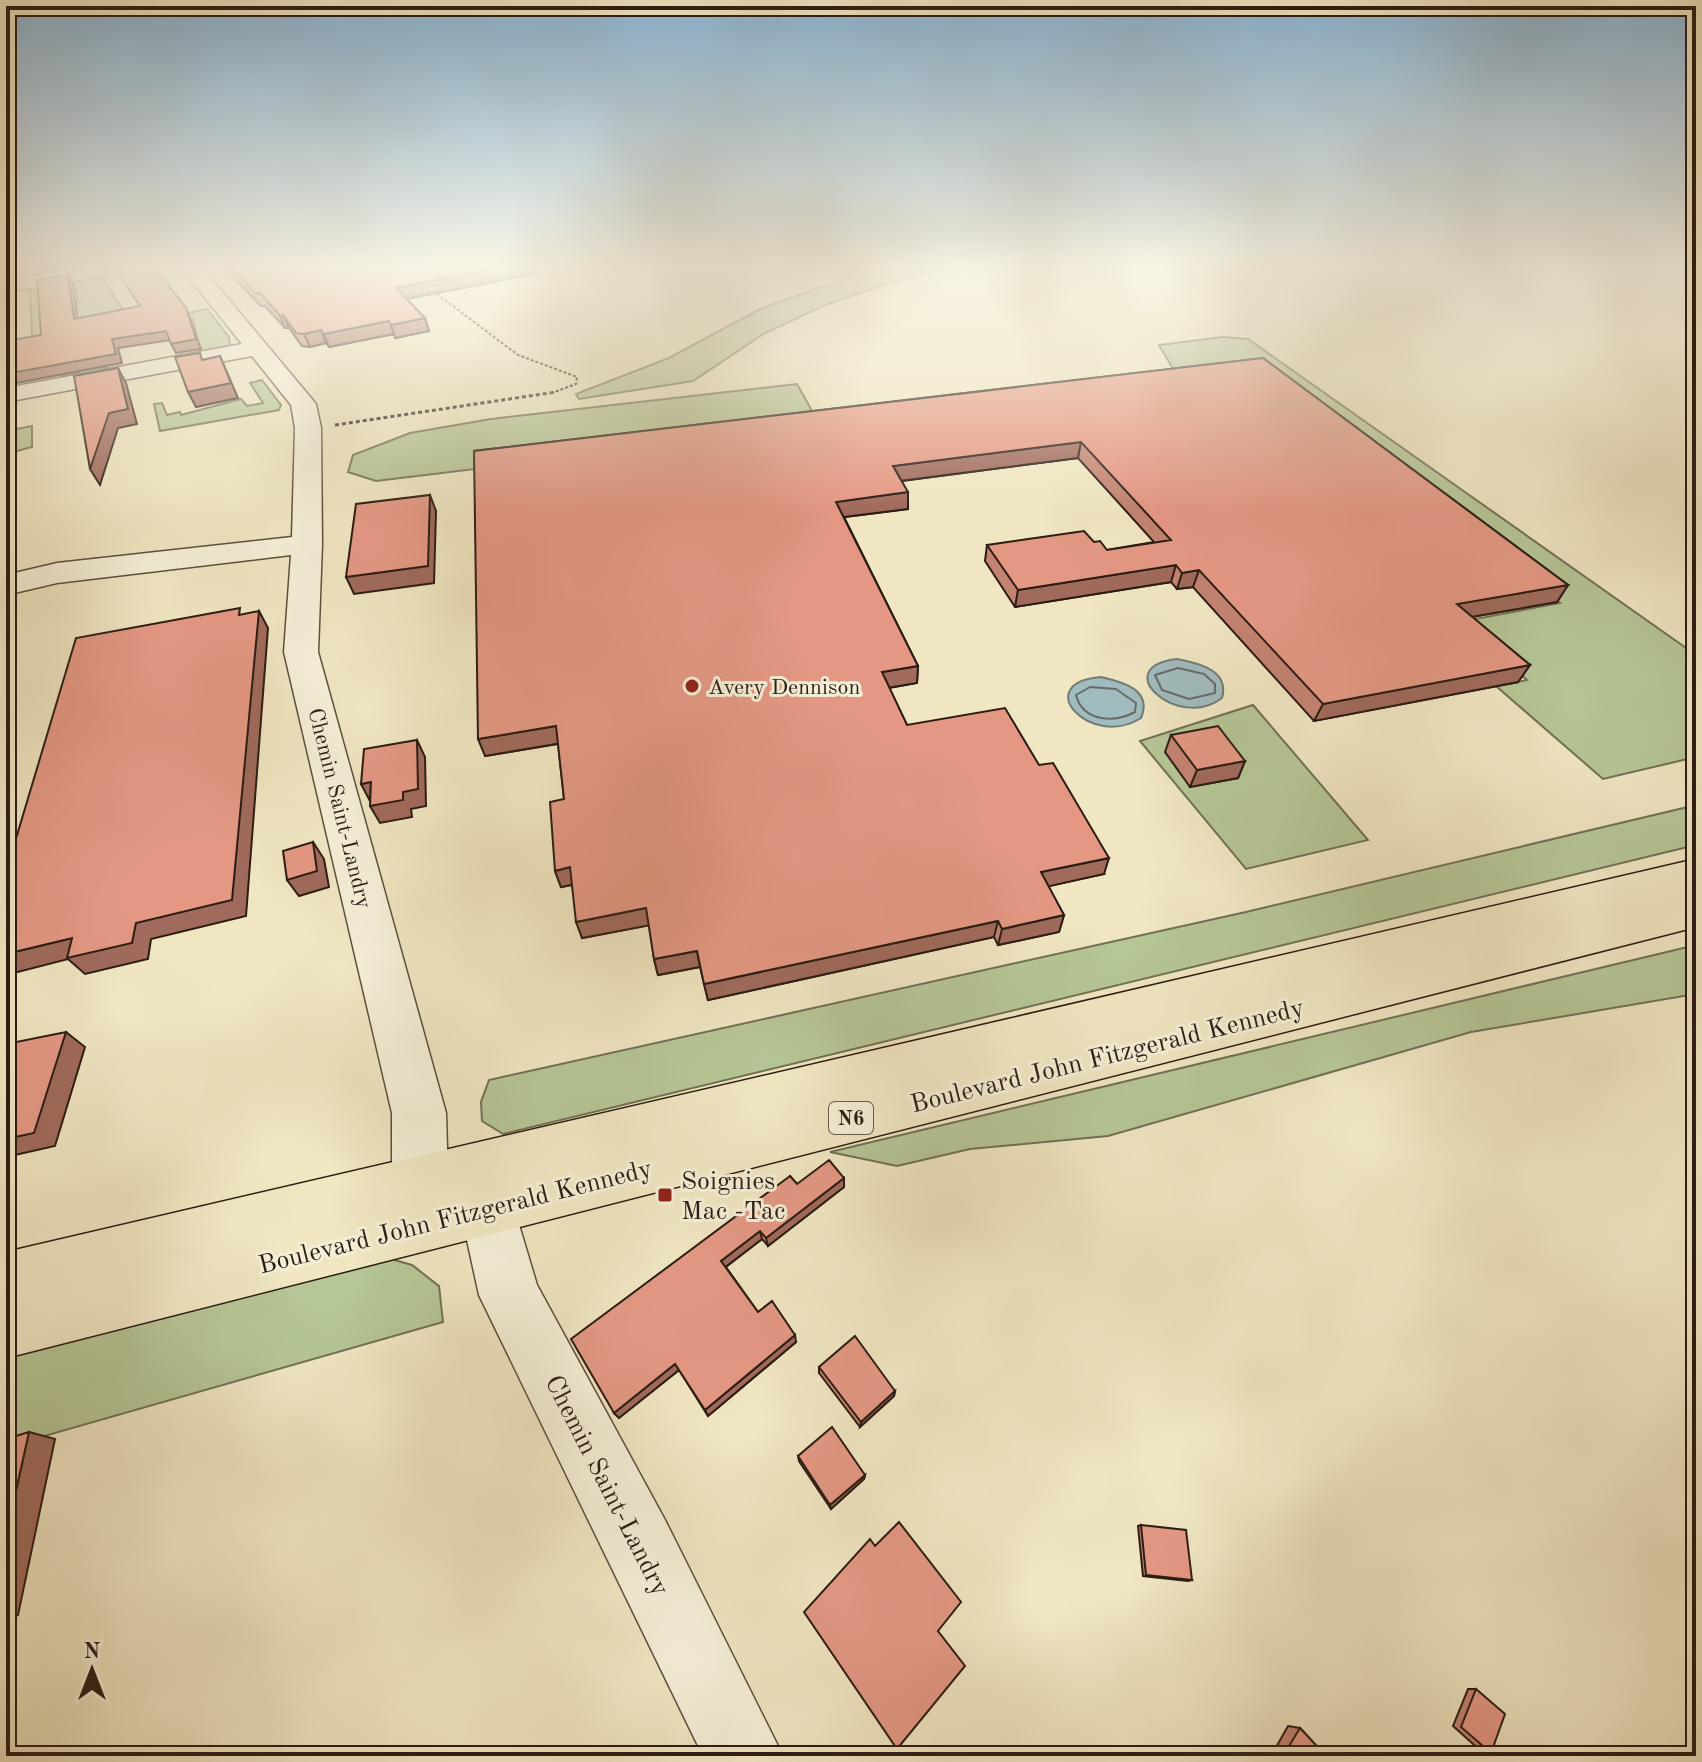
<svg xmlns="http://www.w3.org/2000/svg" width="1702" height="1762" font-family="'Old Standard TT',serif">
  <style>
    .green { fill: #b6c696; stroke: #707154; stroke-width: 2 }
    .water { fill: #a1bcbf; stroke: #727c7a; stroke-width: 2 }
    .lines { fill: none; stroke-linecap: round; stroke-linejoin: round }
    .shore { stroke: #666c69; stroke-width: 2 }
    .minor-casing { stroke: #5c4e3f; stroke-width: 3 }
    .major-casing { stroke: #2b1c13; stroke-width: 3 }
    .path-far1 { stroke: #2b1c13; stroke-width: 2; stroke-dasharray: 3 2; stroke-linecap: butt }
    .path { stroke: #2b1c13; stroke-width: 3; stroke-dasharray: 4 3; stroke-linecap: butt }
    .minor { fill: #f5efd7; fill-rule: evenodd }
    .major { fill: #f0e6c2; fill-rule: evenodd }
    .wall { fill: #c48372; stroke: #2b1c13; stroke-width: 2 }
    .shaded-wall { fill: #a06a5c; stroke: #2b1c13; stroke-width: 2 }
    .building { fill: #e49884; stroke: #2b1c13; stroke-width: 2 }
    .poi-dot { fill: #8f2418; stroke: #f5efd7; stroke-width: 3 }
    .labels { text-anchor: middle; stroke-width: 6; stroke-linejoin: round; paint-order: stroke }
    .shield { fill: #f5efd7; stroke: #685b4e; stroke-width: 2 }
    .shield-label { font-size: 20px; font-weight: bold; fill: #2b1c13 }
    .poi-label { font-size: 22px; fill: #2b1c13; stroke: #f5efd7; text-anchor: start }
    .street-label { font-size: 22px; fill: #2b1c13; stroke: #f5efd7 }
    .near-street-label { font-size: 26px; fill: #2b1c13; stroke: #f5efd7 }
    .near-poi-label { font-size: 26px; fill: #2b1c13; stroke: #f5efd7; text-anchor: start }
  </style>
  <rect width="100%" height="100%" fill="#f0e6c2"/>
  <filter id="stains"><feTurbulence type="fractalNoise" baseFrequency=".0025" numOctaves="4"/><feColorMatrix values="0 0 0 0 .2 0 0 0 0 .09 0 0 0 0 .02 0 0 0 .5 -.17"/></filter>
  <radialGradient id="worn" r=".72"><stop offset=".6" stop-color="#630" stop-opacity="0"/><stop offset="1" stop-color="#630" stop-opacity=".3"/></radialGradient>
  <path class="green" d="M887,264H965L889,283L825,305L765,333L693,381L579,399L576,394L669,358L762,308Z
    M101,276L132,324L207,309L229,337L230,346L200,354L193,319L82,338L95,367L109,368L82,376L79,372L61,376L55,333L32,337L30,287L42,285L45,309L78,304L76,287L68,288V283Z
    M1223,337L1248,339L1696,655V757L1603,779L1496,686L1527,680L1459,622L1560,603L1260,375L1182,384L1159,345Z
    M262,380L281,405L279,410L160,431L154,404L162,403L167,415L180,412L181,415L241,399L247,406L263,403L250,383Z
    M797,384L821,427L376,481L348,472L353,455L410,433L491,419Z
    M32,426V447L6,454V431Z
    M1253,705L1368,840L1246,869L1140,741Z
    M1696,805V845L503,1134L482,1121L481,1102L489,1080L1246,912Z
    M1696,945V994L1471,1032L1108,1136L970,1149L897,1166L830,1152Z
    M384,1257L412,1265L439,1286L443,1322L6,1447V1353Z"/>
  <path class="water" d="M1177,659C1198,663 1230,670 1222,698C1178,732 1107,667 1177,659Z
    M1101,677C1123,682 1153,690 1141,718C1091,750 1029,683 1101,677Z"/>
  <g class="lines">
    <path class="shore" d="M1178,668L1204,674L1215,684V693L1189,699L1162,690L1155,675Z
      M1090,687L1116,689L1136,703L1135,712C1114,723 1083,722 1076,695Z"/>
    <defs>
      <path id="minor" d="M102,264H150L140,270L6,292V280Z
        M178,264H199L316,404L321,428L322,544L318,652L446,1113L448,1182L440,1201L420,1209L400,1201L392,1182V1113L284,652L291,555L57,583L6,595V575L57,563L292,537L295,428L291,405L252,356L6,402V388L242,344Z
        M488,1180L508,1188L537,1285L665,1520L783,1756H703L479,1295L460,1208L468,1188Z"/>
      <path id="major" d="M1696,859V927L6,1358V1252Z"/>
    </defs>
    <use href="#minor" class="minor-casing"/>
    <use href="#major" class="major-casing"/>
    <path class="path-far1" d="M433,291L518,355L577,377L576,384L549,394"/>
    <path class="path" d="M335,425L556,392"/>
    <use href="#minor" class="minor"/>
    <use href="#major" class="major"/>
  </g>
  <path class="wall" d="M221,264H536L538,273L407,299L425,318L429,331L395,338L394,334L329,347L326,343L310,347L302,346L289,328H285L265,306H261Z
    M1263,358L1568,585L1557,602L1472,617L1530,665L1518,682L1314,721L1193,587L1177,589L1171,582L1015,607L985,561L987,545L1094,542L1107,550L1154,542L1078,458L902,481L908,509L844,517L918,666L917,683L889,688L907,725L1104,874L1048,886L1064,915L1059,932L998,945L994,937L708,1000L700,967L658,975L654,959L649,925L582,938L572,885L561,887L555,871L564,799L558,744L485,756L474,451Z
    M1171,735L1245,761L1238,778L1190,787L1165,752Z
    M790,1176L797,1184L844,1178V1187L768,1246L762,1239L726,1267L758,1312L796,1342L708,1416L679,1370L619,1418L614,1413Z
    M819,1367L895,1391L894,1396L860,1427L819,1373Z
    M798,1456L865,1475L864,1479L831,1509L799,1461Z
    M1141,1525L1192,1580L1188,1581L1143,1576L1138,1526Z
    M1468,1689H1476L1491,1753L1482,1752L1453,1726Z
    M1288,1726L1300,1728L1326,1756H1271Z"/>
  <path class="shaded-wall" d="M6,264H34L35,265L6,269Z
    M37,264H70V266L41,271Z
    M518,264H536L538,273L400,300L396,288Z
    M68,275L73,284L79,328L74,319Z
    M186,308L190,318L201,349L176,353L171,344Z
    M283,315L289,328H285L280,316Z
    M425,318L429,331L395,338L391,325Z
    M389,321L394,334L329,347L324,334Z
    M321,330L326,343L310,347L304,334Z
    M166,331L171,340L118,348L122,363L6,385V374L112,339Z
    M220,356L238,398L196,407L188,392Z
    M118,368L126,383L137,424L118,428L100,485L90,469Z
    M1081,442L1078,458L892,482L893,466Z
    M908,492V509L836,518V502Z
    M430,495L436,511L434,583L354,594L346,577Z
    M1176,565L1171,582L1015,607L1018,590Z
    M1199,570L1193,587L1177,589L1182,573Z
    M1568,585L1557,602L1448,621L1457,604Z
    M259,611L268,628L246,916L151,939L148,959L85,974L68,959L6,975V954L136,923Z
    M1530,665L1518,682L1314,721L1323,704Z
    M918,666L917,683L881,689L882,672Z
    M556,726L562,743L485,756L478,739Z
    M417,740L425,757L426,806L411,809L412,817L380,823L370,806Z
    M1245,761L1238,778L1190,787L1197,770Z
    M371,782L370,801L361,784Z
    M313,842L324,859L329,887L299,896L287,880Z
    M1109,858L1104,874L1037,889L1041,872Z
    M570,867L576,884L561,887L555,871Z
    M646,908L651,925L582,938L576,922Z
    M1064,915L1059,932L998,945L1002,929Z
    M998,921L994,937L708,1000L704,984Z
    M697,951L700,967L658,975L654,959Z
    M66,1032L85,1047L55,1146L6,1157V1139Z
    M844,1178V1187L768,1246L766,1238Z
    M760,1231L762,1239L724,1268L721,1261Z
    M795,1335L796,1342L708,1416L705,1410Z
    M675,1364L679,1370L619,1418L614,1413Z
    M895,1391L894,1396L860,1427L861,1422Z
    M29,1432L55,1439L18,1615L6,1620V1536Z
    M865,1475L864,1479L831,1509L830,1505Z"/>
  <path class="building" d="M135,264H152L186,308L196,339L171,344L166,331L112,339L116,354L6,374V341L41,335L37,280L68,275L74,319L140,306L115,268Z
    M227,264H518L396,288L425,318L391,325L389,321L324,334L321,330L304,334L296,333L283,315L280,316L260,293L256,294Z
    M200,353L202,360L220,356L231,383L188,392L175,357Z
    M1263,358L1568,585L1457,604L1530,665L1323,704L1199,570L1182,573L1176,565L1018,590L987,545L1084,531L1094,542L1100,541L1107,550L1171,540L1081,442L893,466L908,492L836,502L918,666L882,672L907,725L1005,708L1039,765L1053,763L1109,858L1041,872L1064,915L1002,929L998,921L704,984L697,951L654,959L646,908L576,922L570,867L555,871L550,802L564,799L556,726L478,739L474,451Z
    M118,368L128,409L109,413L90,469L74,376Z
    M430,495L428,566L346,577L356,504Z
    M240,608L239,615L259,611L232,900L136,923L132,943L67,958L72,938L6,954V872L76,638Z
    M1218,726L1245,761L1197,770L1171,735Z
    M417,740L418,789L403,792V800L370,806L371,782L361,784L364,749Z
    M313,842L317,871L287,880L283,851Z
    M66,1032L34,1133L6,1139V1044Z
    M829,1160L844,1178L766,1238L760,1231L721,1261L758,1312L772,1301L795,1335L705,1410L675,1364L614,1413L571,1339L790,1176L797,1184Z
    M855,1336L895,1391L861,1422L819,1367Z
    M832,1427L865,1475L830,1505L798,1456Z
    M29,1432L6,1536V1439Z
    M899,1522L961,1602L938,1631L965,1666L897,1749L804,1612L870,1539L875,1546Z
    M1141,1525L1186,1530L1192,1580L1146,1575Z
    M1476,1689L1505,1714L1491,1753L1461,1727Z
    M1300,1728L1326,1756H1283Z"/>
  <linearGradient id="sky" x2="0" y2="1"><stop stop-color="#8bb7d8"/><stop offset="0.52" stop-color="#f8f4e4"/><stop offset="1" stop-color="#f8f4e4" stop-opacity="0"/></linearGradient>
  <rect width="1702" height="511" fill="url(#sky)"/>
  <g class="poi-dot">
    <circle cx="692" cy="686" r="8"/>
    <rect x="657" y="1187" width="16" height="16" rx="4"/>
  </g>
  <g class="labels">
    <rect class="shield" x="829" y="1102" width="44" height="32" rx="6"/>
    <g class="shield-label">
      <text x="851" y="1125">N6</text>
    </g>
    <g class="poi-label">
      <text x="708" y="694">Avery Dennison</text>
    </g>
    <g class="street-label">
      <text transform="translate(341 808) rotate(76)" y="8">Chemin Saint-Landry</text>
    </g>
    <g class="near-street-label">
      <text transform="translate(1107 1055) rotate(-14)" y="9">Boulevard John Fitzgerald Kennedy</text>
      <text transform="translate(455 1216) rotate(-14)" y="9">Boulevard John Fitzgerald Kennedy</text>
      <text transform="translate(608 1485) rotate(63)" y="9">Chemin Saint-Landry</text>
    </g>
    <g class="near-poi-label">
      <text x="681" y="1189">Soignies<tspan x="681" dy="30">Mac -Tac</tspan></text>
    </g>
  </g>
  <rect width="1702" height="1762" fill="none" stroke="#f0e6c2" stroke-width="32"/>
  <rect x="8" y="8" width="1686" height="1746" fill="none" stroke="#2b1c13" stroke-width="4"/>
  <rect x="16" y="16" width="1670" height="1730" fill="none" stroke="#2b1c13" stroke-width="2"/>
  <g transform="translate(92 1670)" stroke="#f5efd7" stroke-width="6" paint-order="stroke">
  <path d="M0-6L14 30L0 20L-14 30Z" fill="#2b1c13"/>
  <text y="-12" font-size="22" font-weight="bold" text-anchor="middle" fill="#2b1c13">N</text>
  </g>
  <rect width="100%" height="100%" filter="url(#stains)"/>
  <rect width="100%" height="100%" fill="url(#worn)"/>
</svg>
